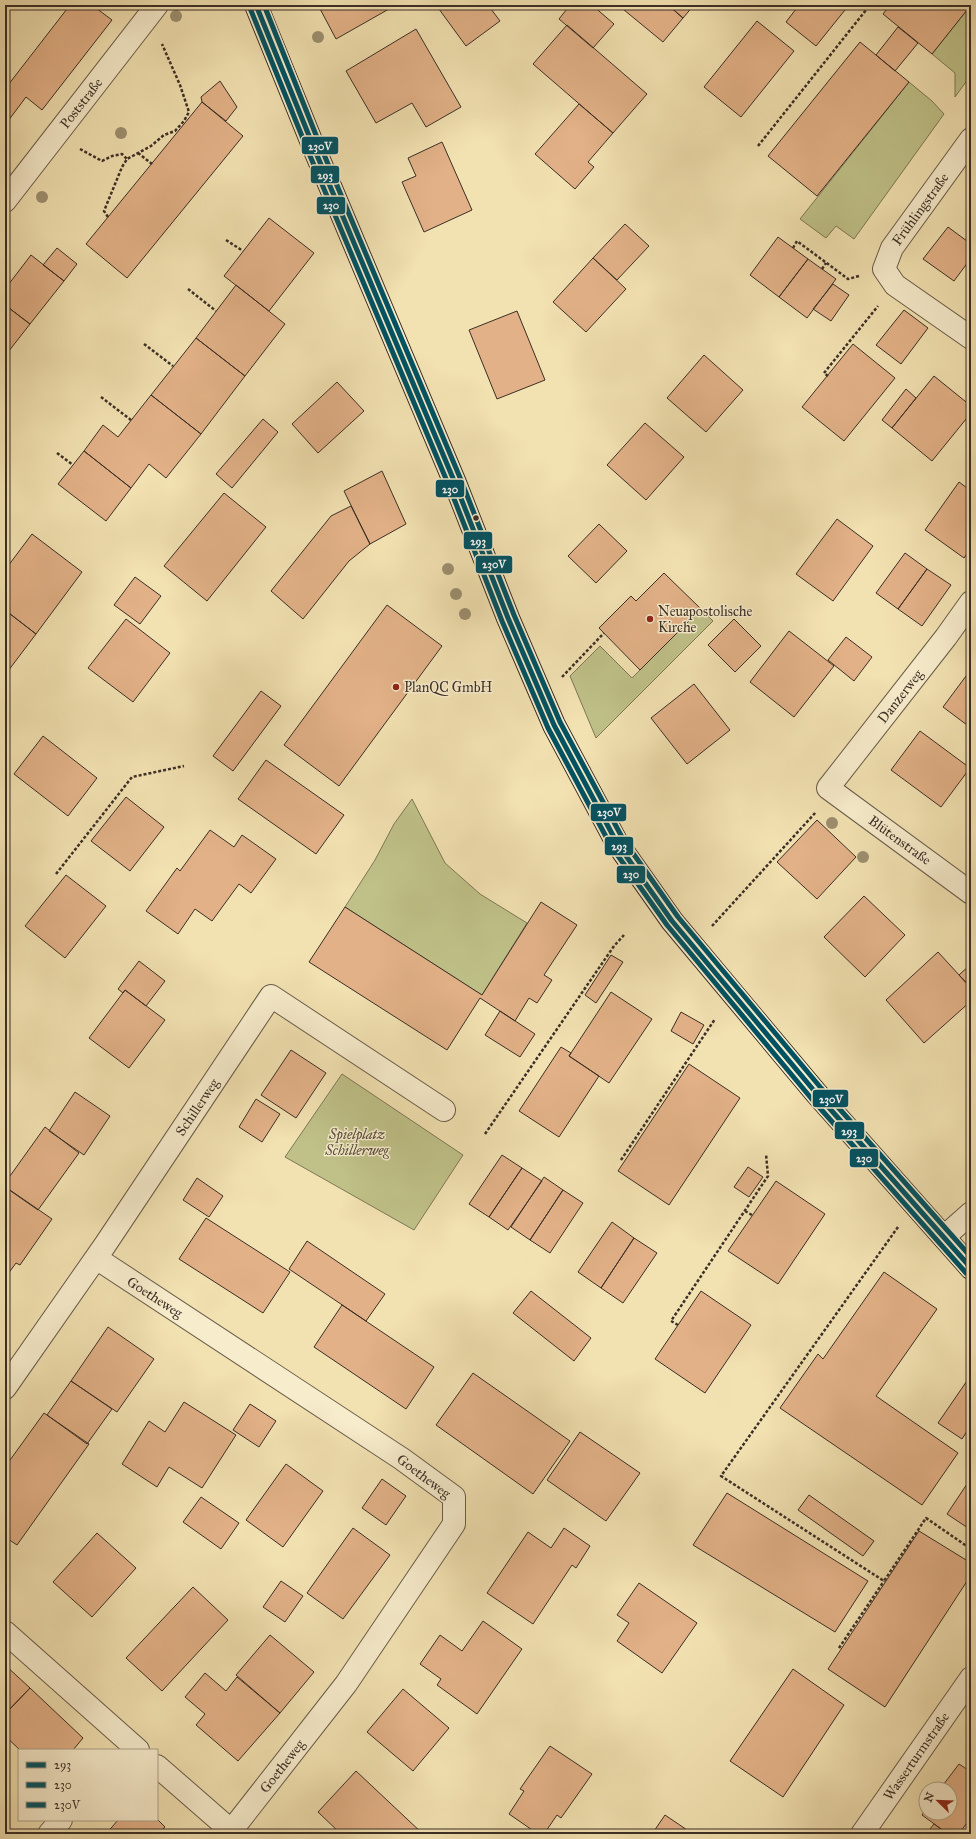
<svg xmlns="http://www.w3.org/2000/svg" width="976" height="1839" font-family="'IM FELL Great Primer',serif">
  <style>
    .green { fill: #bfc188; stroke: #7d7857 }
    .building { fill: #e2b187; stroke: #3b2f26 }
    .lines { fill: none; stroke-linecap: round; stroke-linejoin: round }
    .street-casing { stroke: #695c49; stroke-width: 24 }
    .secondary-casing { stroke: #3b2f26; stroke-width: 24 }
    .path { stroke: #3b2f26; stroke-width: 2.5; stroke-dasharray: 3 2; stroke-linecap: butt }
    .street { stroke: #f7eccc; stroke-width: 22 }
    .secondary { stroke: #f7eccc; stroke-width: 22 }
    .bus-1-casing { stroke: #f7eccc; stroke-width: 8 }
    .bus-2-casing { stroke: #f7eccc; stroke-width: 8 }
    .bus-3-casing { stroke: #f7eccc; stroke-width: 8 }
    .bus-1 { stroke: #005262; stroke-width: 5 }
    .bus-2 { stroke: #005262; stroke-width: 5 }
    .bus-3 { stroke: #005262; stroke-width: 5 }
    .tree { fill: #9c8f70 }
    .bus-dot { fill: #3b2f26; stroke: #f7eccc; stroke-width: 1.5 }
    .poi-dot { fill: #8f2418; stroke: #f7eccc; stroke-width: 1.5 }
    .labels { text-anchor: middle; stroke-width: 3; stroke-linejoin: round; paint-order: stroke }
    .street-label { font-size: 14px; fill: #3b2f26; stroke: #f7eccc }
    .poi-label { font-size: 14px; fill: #3b2f26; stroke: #f7eccc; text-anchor: start }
    .park-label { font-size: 14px; font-style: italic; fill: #554c3a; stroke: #f7eccc }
    .line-badge { stroke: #f7eccc; stroke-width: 1.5 }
    .badge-label { font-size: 11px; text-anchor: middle; font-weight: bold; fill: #fff }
  </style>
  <rect width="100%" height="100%" fill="#f2e1b1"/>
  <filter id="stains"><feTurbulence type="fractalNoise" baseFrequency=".005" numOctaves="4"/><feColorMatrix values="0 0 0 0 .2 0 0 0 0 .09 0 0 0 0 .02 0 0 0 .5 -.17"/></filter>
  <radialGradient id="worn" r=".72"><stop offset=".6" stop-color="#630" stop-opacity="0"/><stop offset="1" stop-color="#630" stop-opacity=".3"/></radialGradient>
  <path class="green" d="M971,5V75L955,97V73L932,54Z
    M909,82L932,101L944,114L854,239L836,226L826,238L800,219Z
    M701,609L713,621L596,738L570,676L600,646L632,678Z
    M412,799L445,863L480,894L527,923L482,995L345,907L375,860L394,824Z
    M342,1074L463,1155L414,1230L285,1157Z"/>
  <path class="building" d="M70,5H92L112,20L42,110L26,97L5,125V89Z
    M318,5H396L336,39Z
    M436,5H488L500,21L466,46Z
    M570,5H592L614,24L593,48L559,19Z
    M618,5H668L683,18L663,42Z
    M668,5H694L683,18Z
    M799,5H849L816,46L786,22Z
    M890,5H971L932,54L883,14Z
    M757,21L794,51L741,117L704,87Z
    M567,25L647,94L613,133L533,64Z
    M898,27L918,43L895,71L876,55Z
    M416,29L461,107L426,127L412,103L376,123L346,71Z
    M860,42L909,82L817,196L768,156Z
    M220,81L237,107L226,121L202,102L201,97Z
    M202,102L243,136L127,278L86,244Z
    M579,104L613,133L588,162L594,167L575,189L535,154Z
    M442,142L472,210L424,232L402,182L416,176L408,158Z
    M269,218L314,253L269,311L224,276Z
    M625,224L649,246L617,280L593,258Z
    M948,227L971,244V258L954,281L923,259Z
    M778,237L808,259L779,297L750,275Z
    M57,248L77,264L64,281L43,265Z
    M31,255L64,281L30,324L5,305V289Z
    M593,258L626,289L586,332L553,302Z
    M808,259L836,279L807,318L779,297Z
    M833,284L849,295L831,321L813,309Z
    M236,285L285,324L245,376L196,338Z
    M5,305L30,324L5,356Z
    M904,310L928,328L901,364L876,345Z
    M517,311L545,380L497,399L469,330Z
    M196,338L245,376L201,434L151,395Z
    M853,344L895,378L844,441L802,407Z
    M704,355L743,390L706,432L667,398Z
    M934,376L971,406V413L932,461L892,428Z
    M337,382L364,411L318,453L292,424Z
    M906,389L916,398L892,428L882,420Z
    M151,395L201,434L166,478L149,464L131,488L84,451L103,425L118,437Z
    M263,419L278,432L232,488L216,474Z
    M645,423L684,457L646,500L607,465Z
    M84,451L131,488L106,521L58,484Z
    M382,471L406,524L370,544L344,491Z
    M959,482L971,491V548L964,558L925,530Z
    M224,493L266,527L207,601L164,566Z
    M351,506L370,544L349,561L303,619L271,591L331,516Z
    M837,519L873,546L833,601L796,574Z
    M599,524L627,551L596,583L568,556Z
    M32,534L82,572L36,634L5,610V570Z
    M905,553L927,569L898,609L876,593Z
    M927,569L951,585L922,626L898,609Z
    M664,573L701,609L640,670L599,628L631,596L636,601Z
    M135,577L161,596L140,624L114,605Z
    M387,605L442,646L339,786L284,745Z
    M5,610L36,634L5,675Z
    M126,619L170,653L133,702L88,668Z
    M734,619L761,646L735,672L708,645Z
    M789,631L834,666L794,717L750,682Z
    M846,637L872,657L854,681L828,660Z
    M969,672L971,674V728L943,707Z
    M694,684L730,730L687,764L651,718Z
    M261,691L281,706L233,771L213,756Z
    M920,731L970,768L941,807L891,770Z
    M43,736L97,778L68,816L14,774Z
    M266,760L344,815L316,854L238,799Z
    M126,797L164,827L130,871L91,841Z
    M817,820L856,857L817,899L777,862Z
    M210,830L234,847L242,835L276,859L251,893L239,884L212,921L195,909L178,934L146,911L177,868L180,871Z
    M66,875L106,906L65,958L25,926Z
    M864,896L905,935L865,977L824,937Z
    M541,902L577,925L544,975L552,980L537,1003L529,998L515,1021L480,998L447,1050L309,962L345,907L482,995Z
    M938,952L971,988V1001L924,1043L886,1000Z
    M611,955L623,962L596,1003L585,995Z
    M139,961L165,981L146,1006L125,990L123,993L118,989Z
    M971,964V988L959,975Z
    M125,990L165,1020L129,1068L89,1038Z
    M611,992L652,1019L609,1083L569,1056Z
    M500,1011L535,1034L520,1057L485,1035Z
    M681,1012L704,1025L693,1044L671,1031Z
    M561,1047L571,1053L569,1056L599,1076L559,1137L519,1111Z
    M291,1050L326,1073L296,1118L261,1095Z
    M689,1064L740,1098L669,1205L618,1171Z
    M75,1092L110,1116L84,1155L49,1131Z
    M256,1099L280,1114L262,1142L239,1127Z
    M45,1127L79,1153L38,1210L5,1187V1183Z
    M502,1155L522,1168L489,1217L469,1204Z
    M748,1167L763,1177L749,1197L734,1187Z
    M522,1168L542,1181L508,1230L489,1217Z
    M544,1177L563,1190L530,1240L511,1227Z
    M197,1178L223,1196L209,1217L183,1200Z
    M776,1181L825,1214L778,1284L728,1251Z
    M7,1188L52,1219L20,1265L16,1263L5,1278V1191Z
    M563,1190L583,1203L550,1253L530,1240Z
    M206,1218L290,1272L263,1313L179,1259Z
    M612,1222L634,1238L601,1288L578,1272Z
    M634,1238L657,1253L623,1303L601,1288Z
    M307,1241L385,1294L366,1321L289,1269Z
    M884,1272L937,1309L876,1396L958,1453L922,1505L780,1408L818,1354L823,1359Z
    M531,1291L591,1338L574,1361L513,1313Z
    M701,1291L751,1325L705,1393L655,1359Z
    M342,1305L434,1367L406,1409L314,1347Z
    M108,1327L154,1359L117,1412L71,1381Z
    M473,1373L570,1441L533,1494L436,1425Z
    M971,1375V1425L962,1439L938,1423Z
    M71,1381L112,1409L87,1444L47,1415Z
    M184,1402L236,1435L202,1488L169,1467L157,1487L122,1464L149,1421L165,1432Z
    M250,1404L276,1421L259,1447L233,1430Z
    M44,1413L89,1444L17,1545L5,1537V1467Z
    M580,1432L640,1473L606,1521L547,1480Z
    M286,1464L323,1491L283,1547L246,1520Z
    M971,1478V1530L947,1514Z
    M382,1479L406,1496L386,1525L362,1508Z
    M727,1493L868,1581L835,1632L693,1545Z
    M809,1495L874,1541L863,1556L798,1510Z
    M201,1497L239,1523L221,1549L183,1522Z
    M353,1528L390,1555L343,1619L307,1593Z
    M564,1528L590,1546L576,1568L572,1565L533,1624L487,1593L528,1532L551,1548Z
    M919,1531L971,1563V1575L885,1707L828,1669Z
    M97,1533L136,1568L92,1617L53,1582Z
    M281,1581L303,1596L285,1622L263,1607Z
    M639,1583L697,1623L662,1673L617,1641L629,1623L617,1615Z
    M193,1587L228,1620L162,1691L126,1658Z
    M483,1621L522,1649L477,1714L437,1685L441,1679L420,1664L440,1635L462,1651Z
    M270,1635L314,1672L280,1713L236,1675Z
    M5,1665L30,1688L5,1714Z
    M793,1669L844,1705L783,1797L730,1761Z
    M205,1673L226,1691L237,1677L280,1713L238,1761L196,1725L205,1714L185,1697Z
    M30,1688L83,1738L73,1750H20L5,1736V1714Z
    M403,1689L449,1728L413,1771L367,1732Z
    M550,1746L592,1774L561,1818L557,1815L544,1834H538L509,1814L524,1791L520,1789Z
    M959,1764L971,1772V1817L959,1834H948L922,1815L926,1809V1813H950V1789H940Z
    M356,1771L423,1834H341L318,1812Z
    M665,1815L693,1834H652Z
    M157,1819L165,1827L158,1834H106L118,1820Z
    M934,1824L948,1834H926Z"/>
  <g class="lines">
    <defs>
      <path id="street" d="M971,139L892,248L884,269L895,285L971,338
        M5,201L157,5
        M971,602L946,637L828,788L971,893
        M944,1237L971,1213
        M96,1258L402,1459L454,1497V1524L346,1684L231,1831
        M5,1388L105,1245L271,996L444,1110
        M5,1632L138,1750
        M157,1766L235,1834
        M49,1834L61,1820
        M862,1834L971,1678"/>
      <path id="secondary" d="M256,5L314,148L455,483L508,618L554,725L617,843L672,921L816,1093L971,1268"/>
    </defs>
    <use href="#street" class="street-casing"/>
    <use href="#secondary" class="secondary-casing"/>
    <path class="path" d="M758,146L870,5
      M80,149L102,161L112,156L122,154L127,159
      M138,153L152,164
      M108,217L104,211L122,167L127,159L151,146L164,135L175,131L184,121L189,112L180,85L162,44
      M226,240L243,251
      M793,248L797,241L848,279L859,276
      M822,269L826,263
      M188,289L216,311
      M144,344L173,366
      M828,376L824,373L878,306
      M101,397L131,420
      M57,453L73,465
      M562,677L604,633
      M56,874L132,777L184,766
      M712,926L816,812
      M485,1134L614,946L624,935
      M621,1160L715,1019
      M745,1211L752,1215
      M898,1227L721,1476L884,1581L926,1518L971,1549
      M678,1325L671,1321L768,1176L766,1154
      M839,1648L884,1581"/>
    <use href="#street" class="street"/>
    <use href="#secondary" class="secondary"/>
    <defs>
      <path id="bus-1" d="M256,5L314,148L455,483L508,618L554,725L617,843L672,921L816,1093L971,1268"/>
      <path id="bus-2" d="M250,8L308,151L449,486L502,621L548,728L611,846L667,925L811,1098L966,1273"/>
      <path id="bus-3" d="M264,5L320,145L461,480L514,615L560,722L623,839L678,917L821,1088L971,1257"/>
    </defs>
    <use href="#bus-1" class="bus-1-casing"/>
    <use href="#bus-2" class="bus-2-casing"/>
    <use href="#bus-3" class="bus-3-casing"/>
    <use href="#bus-1" class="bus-1"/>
    <use href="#bus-2" class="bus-2"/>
    <use href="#bus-3" class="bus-3"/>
  </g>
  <g class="tree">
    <circle cx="176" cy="16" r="6"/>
    <circle cx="318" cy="37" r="6"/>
    <circle cx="121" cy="133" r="6"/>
    <circle cx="42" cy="197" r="6"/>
    <circle cx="448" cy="569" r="6"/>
    <circle cx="456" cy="594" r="6"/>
    <circle cx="465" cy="614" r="6"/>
    <circle cx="832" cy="823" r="6"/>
    <circle cx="863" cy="857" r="6"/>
  </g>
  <circle class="bus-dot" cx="476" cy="518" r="3.5"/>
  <g class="poi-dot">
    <circle cx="650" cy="619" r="4"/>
    <circle cx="396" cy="687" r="4"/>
  </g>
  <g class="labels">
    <g class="street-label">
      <text transform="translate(81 103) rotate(-52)" y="5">Poststraße</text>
      <text transform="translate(920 209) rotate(-54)" y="5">Frühlingstraße</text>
      <text transform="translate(900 696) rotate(-52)" y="5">Danzerweg</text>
      <text transform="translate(900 840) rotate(36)" y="5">Blütenstraße</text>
      <text transform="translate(197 1107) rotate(-56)" y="5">Schillerweg</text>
      <text transform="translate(155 1297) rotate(33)" y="5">Goetheweg</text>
      <text transform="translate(424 1476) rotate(37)" y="5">Goetheweg</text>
      <text transform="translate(916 1756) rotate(-55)" y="5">Wasserturmstraße</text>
      <text transform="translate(282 1766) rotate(-52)" y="5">Goetheweg</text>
    </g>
    <g class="poi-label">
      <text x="658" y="616">Neuapostolische<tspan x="658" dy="16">Kirche</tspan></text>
      <text x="404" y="692">PlanQC GmbH</text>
    </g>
    <g class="park-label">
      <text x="357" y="1139">Spielplatz<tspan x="357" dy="16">Schillerweg</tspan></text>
    </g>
  </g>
  <g class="line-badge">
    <rect x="301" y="136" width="38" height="19" rx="4" fill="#005262"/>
    <rect x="310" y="165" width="30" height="19" rx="4" fill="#005262"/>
    <rect x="316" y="196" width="30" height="19" rx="4" fill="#005262"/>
    <rect x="435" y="479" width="30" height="19" rx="4" fill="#005262"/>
    <rect x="463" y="531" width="30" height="19" rx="4" fill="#005262"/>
    <rect x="475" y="555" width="38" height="19" rx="4" fill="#005262"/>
    <rect x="590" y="803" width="37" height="19" rx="4" fill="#005262"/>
    <rect x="604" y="836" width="30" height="20" rx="4" fill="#005262"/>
    <rect x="616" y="865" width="30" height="19" rx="4" fill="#005262"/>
    <rect x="812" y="1089" width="37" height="19" rx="4" fill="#005262"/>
    <rect x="834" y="1121" width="31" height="19" rx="4" fill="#005262"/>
    <rect x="849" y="1148" width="30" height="20" rx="4" fill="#005262"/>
  </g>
  <g class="badge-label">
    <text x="320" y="150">230V</text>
    <text x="325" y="179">293</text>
    <text x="331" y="209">230</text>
    <text x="450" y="493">230</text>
    <text x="478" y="545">293</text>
    <text x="494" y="568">230V</text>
    <text x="609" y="816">230V</text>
    <text x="619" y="850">293</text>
    <text x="631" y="878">230</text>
    <text x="831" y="1103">230V</text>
    <text x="849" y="1135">293</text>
    <text x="864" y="1162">230</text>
  </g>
  <rect width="976" height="1839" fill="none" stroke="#f2e1b1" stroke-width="20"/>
  <rect x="6" y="6" width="964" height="1827" fill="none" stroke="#3b2f26" stroke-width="2"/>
  <rect x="10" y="10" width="956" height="1819" fill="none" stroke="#3b2f26"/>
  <rect x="18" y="1749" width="140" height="72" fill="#f7eccc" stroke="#aca08a"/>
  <rect x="26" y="1762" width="20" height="6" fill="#005262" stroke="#aca08a"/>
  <text x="54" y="1769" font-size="12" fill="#3b2f26">293</text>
  <rect x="26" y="1782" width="20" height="6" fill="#005262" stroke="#aca08a"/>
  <text x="54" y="1789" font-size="12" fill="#3b2f26">230</text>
  <rect x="26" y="1802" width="20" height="6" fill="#005262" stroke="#aca08a"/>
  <text x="54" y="1809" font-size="12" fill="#3b2f26">230V</text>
  <g transform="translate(938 1801) rotate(293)"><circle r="19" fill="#f7eccc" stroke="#aca08a"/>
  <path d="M0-3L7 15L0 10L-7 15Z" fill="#8f2418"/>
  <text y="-6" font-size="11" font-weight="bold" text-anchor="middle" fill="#3b2f26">N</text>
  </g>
  <rect width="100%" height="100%" filter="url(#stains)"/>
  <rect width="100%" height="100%" fill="url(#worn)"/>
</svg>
